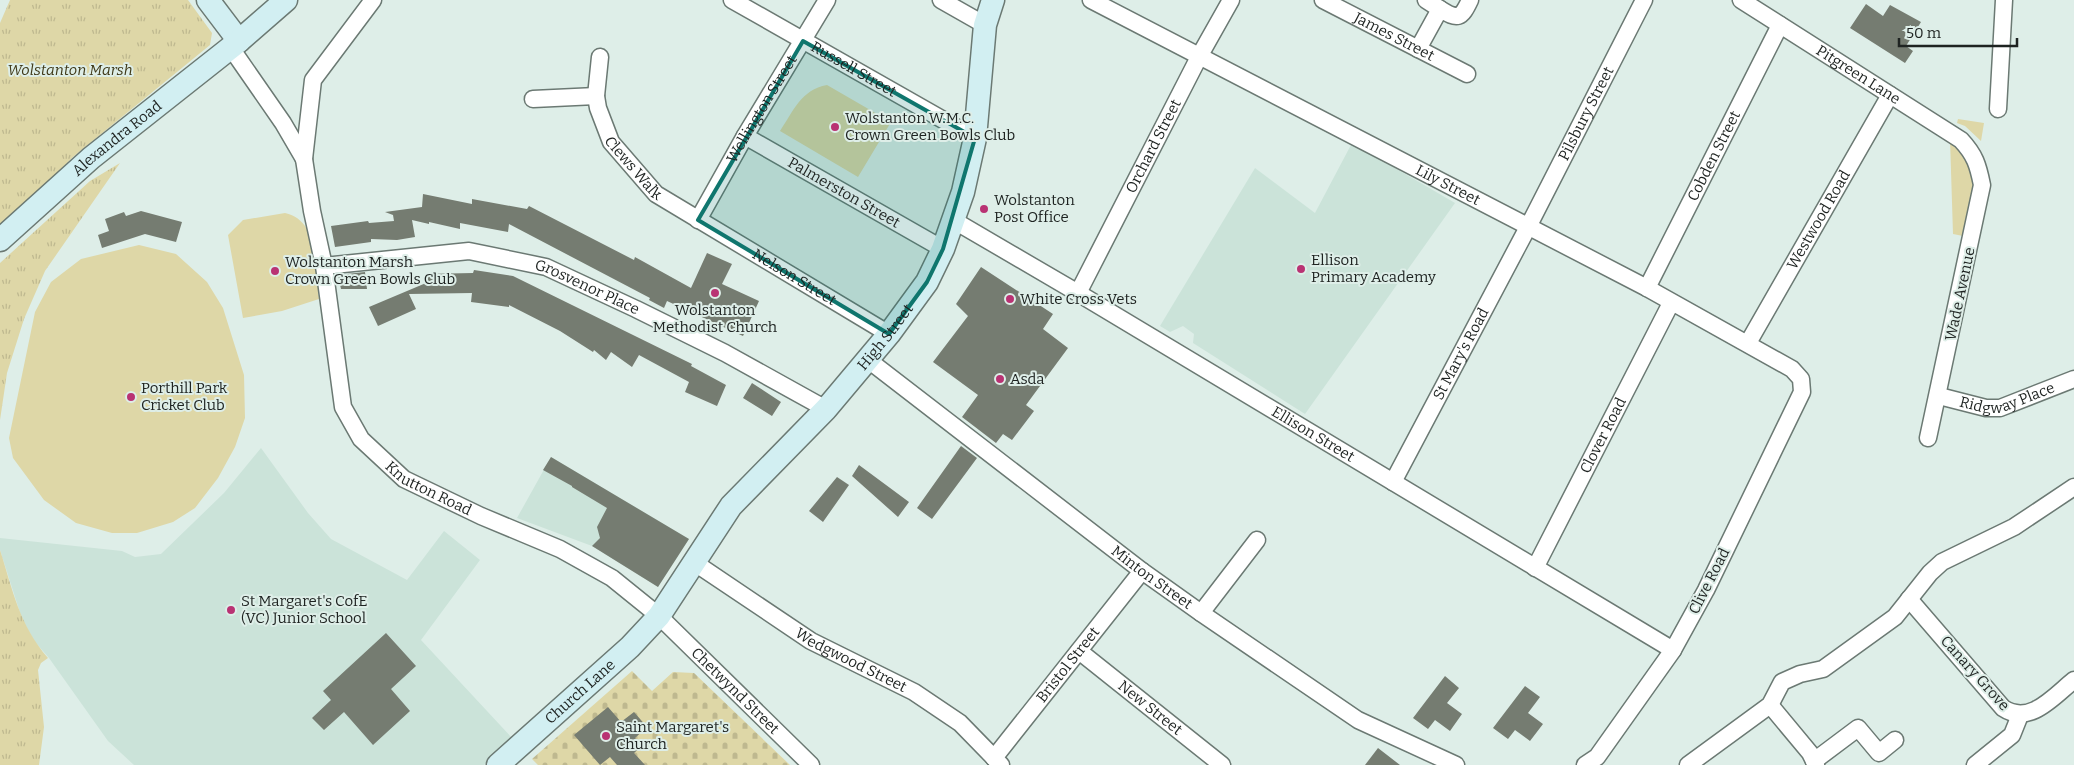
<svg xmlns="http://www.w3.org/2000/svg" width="2074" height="765" font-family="Bitter,serif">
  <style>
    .built { fill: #cbe3d9 }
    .green { fill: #ded7a7 }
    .cemetery { fill: url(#cemetery-stones) }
    .park { fill: url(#park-tufts) }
    .building { fill: #757c71 }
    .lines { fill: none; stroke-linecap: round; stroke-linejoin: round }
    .street-casing { stroke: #6b7973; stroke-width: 19 }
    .secondary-casing { stroke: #6b7973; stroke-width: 25 }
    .street { stroke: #fff; stroke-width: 16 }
    .secondary { stroke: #d2eff2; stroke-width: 22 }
    .marked { fill: #0f766e; fill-opacity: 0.2; stroke: #0f766e; stroke-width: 4; stroke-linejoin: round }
    .poi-dot { fill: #b93273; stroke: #deeee8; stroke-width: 2 }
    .labels { text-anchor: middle; stroke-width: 4; stroke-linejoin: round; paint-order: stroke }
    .street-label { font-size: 15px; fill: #1e2321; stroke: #deeee8 }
    .park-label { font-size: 15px; font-style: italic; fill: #3f3918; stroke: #deeee8 }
    .poi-label { font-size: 15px; fill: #1e2321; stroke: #deeee8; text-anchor: start }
  </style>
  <defs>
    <pattern id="cemetery-stones" width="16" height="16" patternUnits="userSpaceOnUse" patternTransform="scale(1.25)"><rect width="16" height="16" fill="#ded7a7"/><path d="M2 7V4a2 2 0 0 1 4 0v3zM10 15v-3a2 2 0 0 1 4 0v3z" fill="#beb88f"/></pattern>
    <pattern id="park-tufts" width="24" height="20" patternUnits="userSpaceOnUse" patternTransform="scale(1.25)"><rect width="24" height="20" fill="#ded7a7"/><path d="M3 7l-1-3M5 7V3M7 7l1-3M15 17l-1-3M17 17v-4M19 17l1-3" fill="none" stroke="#beb88f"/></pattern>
  </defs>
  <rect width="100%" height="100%" fill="#deeee8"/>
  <path class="built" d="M1352,143L1455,203L1305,414L1193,343L1194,334L1183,326L1170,332L1160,326L1255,168L1315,213Z
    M261,448L308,513L331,539L407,580L444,531L480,560L421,640L512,738L484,765H134L108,741L49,658L35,642L22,619L0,550V538L122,551L135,557L161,554L224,493Z
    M551,457L689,539L658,587L592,546L517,518Z"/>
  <path class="green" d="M827,85L891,122L858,177L780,131C794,110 801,90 827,85Z
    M1958,119L1984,123L1981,141L1965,126L1957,123Z
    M1950,139L1963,149L1975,178L1968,237L1953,234Z
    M285,213C320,220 316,272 319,299L282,311L243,318L228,235L243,220Z
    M139,245L176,254L207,282L223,308L244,375L245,418L235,447L218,478L195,508L173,522L137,533H112L76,523L44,500L13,458L9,438L35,312L51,282L81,259Z"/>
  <path class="cemetery" d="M632,671L652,691L673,672L694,673L790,765H538L532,759Z"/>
  <path class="park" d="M10,0H188L212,33L210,45L73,157L0,230V23Z
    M120,163L45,271L24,319L7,373L0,420V263L90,181Z
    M0,550C13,591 19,624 48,658L41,663L38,670L44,727L39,765H0Z"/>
  <path class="building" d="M1866,4L1883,16L1890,5L1921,22L1906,46L1913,51L1905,63L1850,28Z
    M423,194L472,204V199L527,209L529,206L634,260L635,257L691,288L707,253L732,264L722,284L759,301L743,336L667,301L664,308L649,300L650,298L509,224L508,232L460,223V229L429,222V224L412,220L415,237L397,240L371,239V242L335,247L331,226L368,221L369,223L394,221L393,215L385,212L422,207Z
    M141,211L182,222L176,242L145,234L102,248L98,235L109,231L105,219L124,212L126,216Z
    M981,267L1053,314L1043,329L1068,348L1026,405L1034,411L1012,440L1003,434L996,443L962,417L978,395L933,362L968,316L956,304Z
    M474,270L513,276L692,364L691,366L726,385L717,406L685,392L689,382L639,355L632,367L611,352L606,360L594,350L593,352L560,331L509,305V307L471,302L472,293L409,294L416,309L378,326L369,307L426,283L425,274L473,273Z
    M365,272L367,289H341L338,275Z
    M752,383L781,402L772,416L743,398Z
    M961,446L977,458L932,519L917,508Z
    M551,457L689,539L658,587L592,546L600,538L597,527L607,508L572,487V486L543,470Z
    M859,465L909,502L898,517L852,476Z
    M837,477L849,485L823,522L809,511Z
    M386,633L416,666L391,689L410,711L373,745L344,712L324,730L312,718L331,700L323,691Z
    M1445,676L1459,688L1447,703L1462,714L1450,731L1435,720L1428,729L1413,718Z
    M1525,686L1540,697L1528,713L1543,724L1530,741L1515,730L1508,739L1493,728Z
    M608,707L621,722L634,712L647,727L635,738L642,746L634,753L645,765H617L610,757L600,765L574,735Z
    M1378,748L1400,765H1365Z"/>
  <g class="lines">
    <defs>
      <g id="street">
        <path id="s1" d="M373,0L313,80L304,159L312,211L324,266L343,407L361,439L404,479L481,516L560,549L612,578L659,616L811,765"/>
        <path id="s2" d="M732,0L975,138"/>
        <path d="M941,0L985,25"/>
        <path id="s3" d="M1091,0L1647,288L1792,369L1801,379L1802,392L1706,590L1673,650L1597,757L1585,765"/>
        <path id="s4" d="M1323,0L1467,74"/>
        <path id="s5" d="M1741,0L1961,140C1975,155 1978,165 1982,185L1928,438"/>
        <path d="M1440,9C1458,20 1461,19 1470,0"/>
        <path d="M231,48L283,123L304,159"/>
        <path d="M1418,49L1440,9L1426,0"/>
        <path id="s6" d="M600,57L596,96L598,108L611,142L656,194L889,334"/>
        <path d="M533,99L596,96"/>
        <path d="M1998,109L2004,0"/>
        <path id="s7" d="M745,136L943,249"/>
        <path id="s8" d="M698,220L745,136L827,0"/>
        <path id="s9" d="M953,220L1078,293L1673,650"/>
        <path id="s10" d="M324,266L469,251L546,267L636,309L725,353L826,409"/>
        <path id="s11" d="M1647,288L1780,25"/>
        <path id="s12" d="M1078,293L1200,55L1231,0"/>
        <path id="s13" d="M1748,343L1890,95"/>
        <path id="s14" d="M867,359L1142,571L1201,613L1358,720L1456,765"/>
        <path id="s15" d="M1939,396L1986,408H2000L2074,379"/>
        <path id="s16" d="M1393,482L1528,227L1644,0"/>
        <path id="s17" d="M695,563L811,641L914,692L960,723L1001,765"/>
        <path id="s18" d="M1535,568L1671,303"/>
        <path d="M1909,599L2003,708C2030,726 2054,696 2074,680"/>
        <path d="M1201,613L1257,540"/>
        <path id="s19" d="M1079,651L1222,765"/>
        <path d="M1770,705L1810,753L1816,765"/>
        <path id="s20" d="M994,758L1142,571"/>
        <path d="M1814,761L1858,728L1879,753L1895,740"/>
        <path d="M1688,765L1770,705L1782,682L1800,674L1823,669L1895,617L1930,573L1942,562L2014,527L2074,487"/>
        <path d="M1975,765L2012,735L2020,715"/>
      </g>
      <g id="secondary">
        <path d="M208,0L239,41"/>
        <path id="s21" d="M0,240L91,158L239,41L286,0"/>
        <path id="s22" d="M498,765L630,647L659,616L731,506L826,409L889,334L927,282L943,249L963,192L975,138L985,25L993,0"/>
      </g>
    </defs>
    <use href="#street" class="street-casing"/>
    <use href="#secondary" class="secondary-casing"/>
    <use href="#street" class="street"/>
    <use href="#secondary" class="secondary"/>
  </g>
  <path class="marked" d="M803,41L975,138L943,249L927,282L889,334L698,220Z"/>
  <g class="poi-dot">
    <circle cx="835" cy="127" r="5"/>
    <circle cx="984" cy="209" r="5"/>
    <circle cx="1301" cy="269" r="5"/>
    <circle cx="275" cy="271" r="5"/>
    <circle cx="715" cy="293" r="5"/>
    <circle cx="1010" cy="299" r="5"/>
    <circle cx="1000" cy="379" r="5"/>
    <circle cx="131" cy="397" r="5"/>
    <circle cx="231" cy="610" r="5"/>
    <circle cx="606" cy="736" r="5"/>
  </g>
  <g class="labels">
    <g class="street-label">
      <text dy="5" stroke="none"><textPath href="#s4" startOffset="80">James Street</textPath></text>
      <text dy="5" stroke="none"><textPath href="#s2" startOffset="140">Russell Street</textPath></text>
      <text dy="5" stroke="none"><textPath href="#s5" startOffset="139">Pitgreen Lane</textPath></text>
      <text dy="5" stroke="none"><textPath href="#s8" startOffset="128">Wellington Street</textPath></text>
      <text dy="5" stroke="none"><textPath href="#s16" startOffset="416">Pilsbury Street</textPath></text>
      <text dy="5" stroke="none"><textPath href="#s21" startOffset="155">Alexandra Road</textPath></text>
      <text dy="5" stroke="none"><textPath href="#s12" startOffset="165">Orchard Street</textPath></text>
      <text dy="5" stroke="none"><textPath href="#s11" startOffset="148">Cobden Street</textPath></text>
      <text dy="5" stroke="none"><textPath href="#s6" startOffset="122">Clews Walk</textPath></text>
      <text dy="5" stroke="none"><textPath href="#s3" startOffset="402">Lily Street</textPath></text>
      <text dy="5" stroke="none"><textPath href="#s7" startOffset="114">Palmerston Street</textPath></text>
      <text dy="5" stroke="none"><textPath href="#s13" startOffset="142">Westwood Road</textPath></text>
      <text dy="5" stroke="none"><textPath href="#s6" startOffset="318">Nelson Street</textPath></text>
      <text dy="5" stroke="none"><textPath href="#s10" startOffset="270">Grosvenor Place</textPath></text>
      <text transform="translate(1960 294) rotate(-78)" y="5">Wade Avenue</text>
      <text dy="5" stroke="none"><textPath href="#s22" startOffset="580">High Street</textPath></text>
      <text dy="5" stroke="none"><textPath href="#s16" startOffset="145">St Mary's Road</textPath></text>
      <text dy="5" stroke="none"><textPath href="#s15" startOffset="71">Ridgway Place</textPath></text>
      <text dy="5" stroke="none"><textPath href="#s9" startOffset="419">Ellison Street</textPath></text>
      <text dy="5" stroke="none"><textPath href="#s18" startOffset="149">Clover Road</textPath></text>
      <text dy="5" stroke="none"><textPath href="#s1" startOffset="552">Knutton Road</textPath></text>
      <text dy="5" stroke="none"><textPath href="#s14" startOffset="359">Minton Street</textPath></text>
      <text transform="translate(1709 581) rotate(-63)" y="5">Clive Road</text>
      <text dy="5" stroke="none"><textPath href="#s17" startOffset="184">Wedgwood Street</textPath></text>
      <text dy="5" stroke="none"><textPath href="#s20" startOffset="119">Bristol Street</textPath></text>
      <text transform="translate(1975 673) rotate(48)" y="5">Canary Grove</text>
      <text dy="5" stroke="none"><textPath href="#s1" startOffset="924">Chetwynd Street</textPath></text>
      <text dy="5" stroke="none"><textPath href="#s22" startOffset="110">Church Lane</textPath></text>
      <text dy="5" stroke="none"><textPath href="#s19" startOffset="91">New Street</textPath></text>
    </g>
    <g class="park-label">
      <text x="70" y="75">Wolstanton Marsh</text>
    </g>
    <g class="poi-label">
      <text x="845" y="123">Wolstanton W.M.C.<tspan x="845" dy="17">Crown Green Bowls Club</tspan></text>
      <text x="994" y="205">Wolstanton<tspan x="994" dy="17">Post Office</tspan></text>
      <text x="1311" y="265">Ellison<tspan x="1311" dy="17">Primary Academy</tspan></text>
      <text x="285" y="267">Wolstanton Marsh<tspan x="285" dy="17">Crown Green Bowls Club</tspan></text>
      <text x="1020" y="304">White Cross Vets</text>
      <text x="715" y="315" text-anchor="middle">Wolstanton<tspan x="715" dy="17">Methodist Church</tspan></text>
      <text x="1010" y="384">Asda</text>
      <text x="141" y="393">Porthill Park<tspan x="141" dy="17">Cricket Club</tspan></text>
      <text x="241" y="606">St Margaret's CofE<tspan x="241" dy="17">(VC) Junior School</tspan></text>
      <text x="616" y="732">Saint Margaret's<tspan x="616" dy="17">Church</tspan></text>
    </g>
  </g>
  <path d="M1899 38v8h118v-8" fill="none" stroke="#1e2321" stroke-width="2.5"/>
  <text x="1906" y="38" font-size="15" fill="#1e2321" stroke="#deeee8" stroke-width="4" paint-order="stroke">50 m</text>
</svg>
